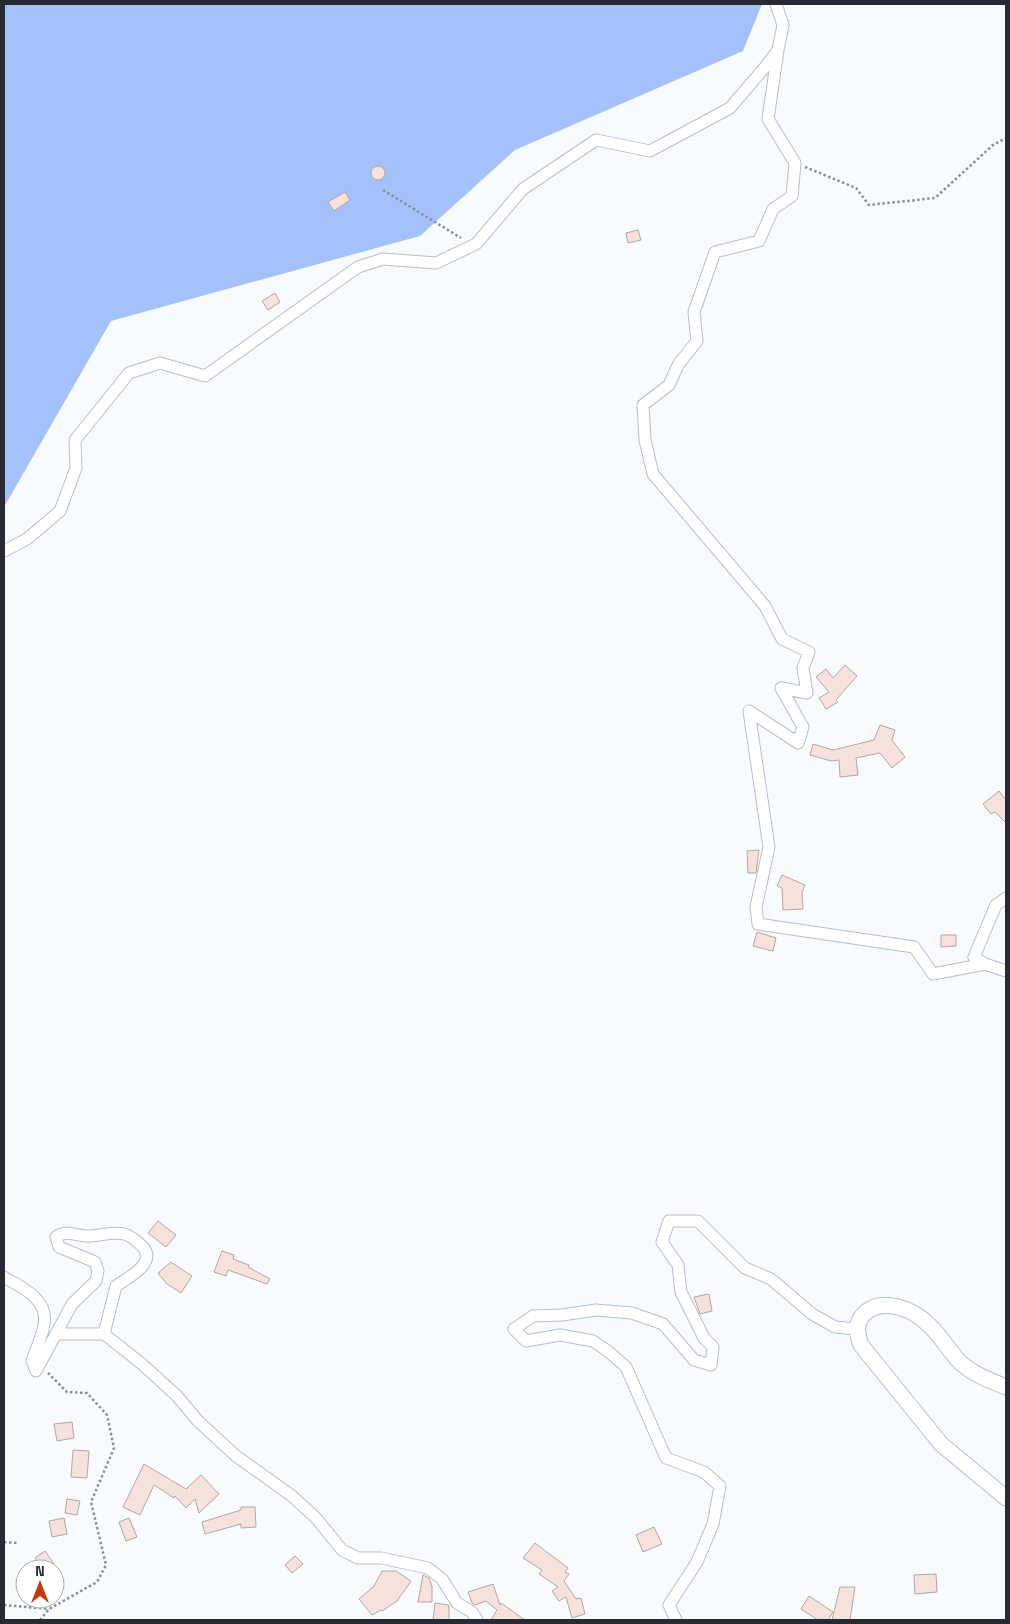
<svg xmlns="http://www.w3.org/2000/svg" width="1010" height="1624" font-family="'Space Grotesk',sans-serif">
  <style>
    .forest { fill: #a4c1fc }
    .building { fill: #f5e2dc; stroke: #baa39d }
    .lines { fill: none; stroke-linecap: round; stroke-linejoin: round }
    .minor-casing { stroke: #b5bed1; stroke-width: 13 }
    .secondary-casing { stroke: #b5bed1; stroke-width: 17 }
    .path { stroke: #8b8e94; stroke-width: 2.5; stroke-dasharray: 2.5 2.5; stroke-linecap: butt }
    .minor { stroke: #fff; stroke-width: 11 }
    .secondary { stroke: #fff; stroke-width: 15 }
  </style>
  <rect width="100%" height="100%" fill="#f8fbfe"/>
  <path class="forest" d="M4,4H762L743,51L515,150L420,236L111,321L4,507Z"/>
  <path class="building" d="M371 173a7 7 0 1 1 14 0a7 7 0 1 1-14 0Z
    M345,192L350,200L334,211L328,202Z
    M638,230L641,240L628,243L626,233Z
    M275,293L280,302L268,310L262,301Z
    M845,665L857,676L836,700L838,702L826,709L819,698L829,692L816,677L826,669L833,678Z
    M880,725L895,730L892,740L905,757L892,768L880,753L856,758L858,775L840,777L839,760L831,761L810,755L813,744L833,750L874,740Z
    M999,791L1006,800V823L995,812L991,814L983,804Z
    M759,850L756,873H748L747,851Z
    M782,875L805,885L802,892L803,909L783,910L782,888L777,886Z
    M757,932L776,938L773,951L753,946Z
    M941,935H956V946L941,947Z
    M158,1221L176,1235L166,1247L148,1233Z
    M222,1251L234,1255L233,1259L249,1265L248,1267L270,1279L267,1284L228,1270L226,1276L214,1272Z
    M171,1262L192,1276L181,1293L167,1284L158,1273Z
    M709,1294L712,1311L700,1314L694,1297Z
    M72,1422L74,1438L57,1441L54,1424Z
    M73,1450L89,1451L87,1478L71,1477Z
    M144,1464L186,1489L201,1475L219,1494L199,1513L195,1499L186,1508L175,1496L174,1498L154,1485L140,1515L123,1507Z
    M67,1499L80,1501L77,1515L65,1513Z
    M241,1507H255L256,1527L241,1528V1524L205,1534L202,1522L241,1510Z
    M64,1518L67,1534L52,1537L49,1521Z
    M129,1518L137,1537L126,1541L119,1522Z
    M654,1527L662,1544L643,1552L636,1535Z
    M535,1543L568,1568L565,1572L569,1574L564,1581L576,1599L581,1598L585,1614L572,1618L566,1597L559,1601L552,1591L558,1587L539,1574L542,1570L523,1558Z
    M45,1551L54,1564L48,1569H42L35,1558Z
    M295,1556L303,1564L292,1573L285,1565Z
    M382,1571H396L411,1581L397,1601L382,1611L381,1610L372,1615L359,1599L374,1586Z
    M936,1574L937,1592L915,1594L914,1575Z
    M423,1575L429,1578L432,1586V1602H418Z
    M493,1584L500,1605L501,1603L525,1620H491L497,1610L486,1601L475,1605L472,1603L468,1592Z
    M840,1587H855L850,1620H832Z
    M809,1596L833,1612L828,1620H818L801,1609Z
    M435,1603L449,1605V1620H433Z"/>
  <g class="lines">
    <defs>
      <path id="minor" d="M778,50L768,119L795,163L792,196L773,209L759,241L715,252L694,312L697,341L678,365L669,385L643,405L645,440L653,474L765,606L782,639L809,652L803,668L807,693L781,688L803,727L798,743L749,711L769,847L756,907L758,924L914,947L933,974L985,964L974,957L996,905L1006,898
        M4,551L27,539L60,511L76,468L75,440L129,373L160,363L205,376L358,267L383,259L436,263L476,244L523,189L596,140L650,151L730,108L766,66L778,50L783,25L776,4
        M985,964L1006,971
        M4,1277C9,1281 16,1283 21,1287C58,1309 43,1329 32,1361L36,1371L56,1334H104L142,1364L177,1396L198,1421L236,1456L292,1496L316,1518L342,1550L358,1558H381L428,1568L442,1579L457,1603L472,1612L477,1620
        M56,1334L72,1304L96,1281L98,1271L95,1262L59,1247L56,1237C66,1230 74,1235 86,1236C98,1237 111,1231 124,1234C132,1236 138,1242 143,1247C157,1264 127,1278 116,1286L104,1334
        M676,1620L669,1605L697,1562L713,1524L720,1486L704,1472L666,1458L626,1367L609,1352L593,1341L560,1335L526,1341L514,1329L533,1316L562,1315L596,1310L632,1313L663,1324L694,1360L711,1365L713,1347L704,1338L681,1292L678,1265L662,1242L669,1221H698L745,1268L771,1279L812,1314L835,1327L857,1329"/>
      <path id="secondary" d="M1006,1387C991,1381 975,1375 962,1364C950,1353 942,1337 930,1326C914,1309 880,1295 862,1316C855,1325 857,1335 861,1345L941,1444L1006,1498"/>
    </defs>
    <use href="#minor" class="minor-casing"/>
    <use href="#secondary" class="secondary-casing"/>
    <path class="path" d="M805,167L856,188L869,205L935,198L993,145L1006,138
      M383,190L461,238
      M4,1542L17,1543
      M4,1605L49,1609
      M40,1620L49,1609L97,1582L106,1565L91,1502L114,1448L107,1415L87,1393L67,1392L48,1373"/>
    <use href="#minor" class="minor"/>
    <use href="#secondary" class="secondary"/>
  </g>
  <rect width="1010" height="1624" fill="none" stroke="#272a32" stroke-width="10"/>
  <g transform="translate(40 1584)"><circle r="24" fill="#ffffff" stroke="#a9aaad"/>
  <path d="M0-4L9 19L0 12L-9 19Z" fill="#c23912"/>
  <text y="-8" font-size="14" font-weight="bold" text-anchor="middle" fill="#272a32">N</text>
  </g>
</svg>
